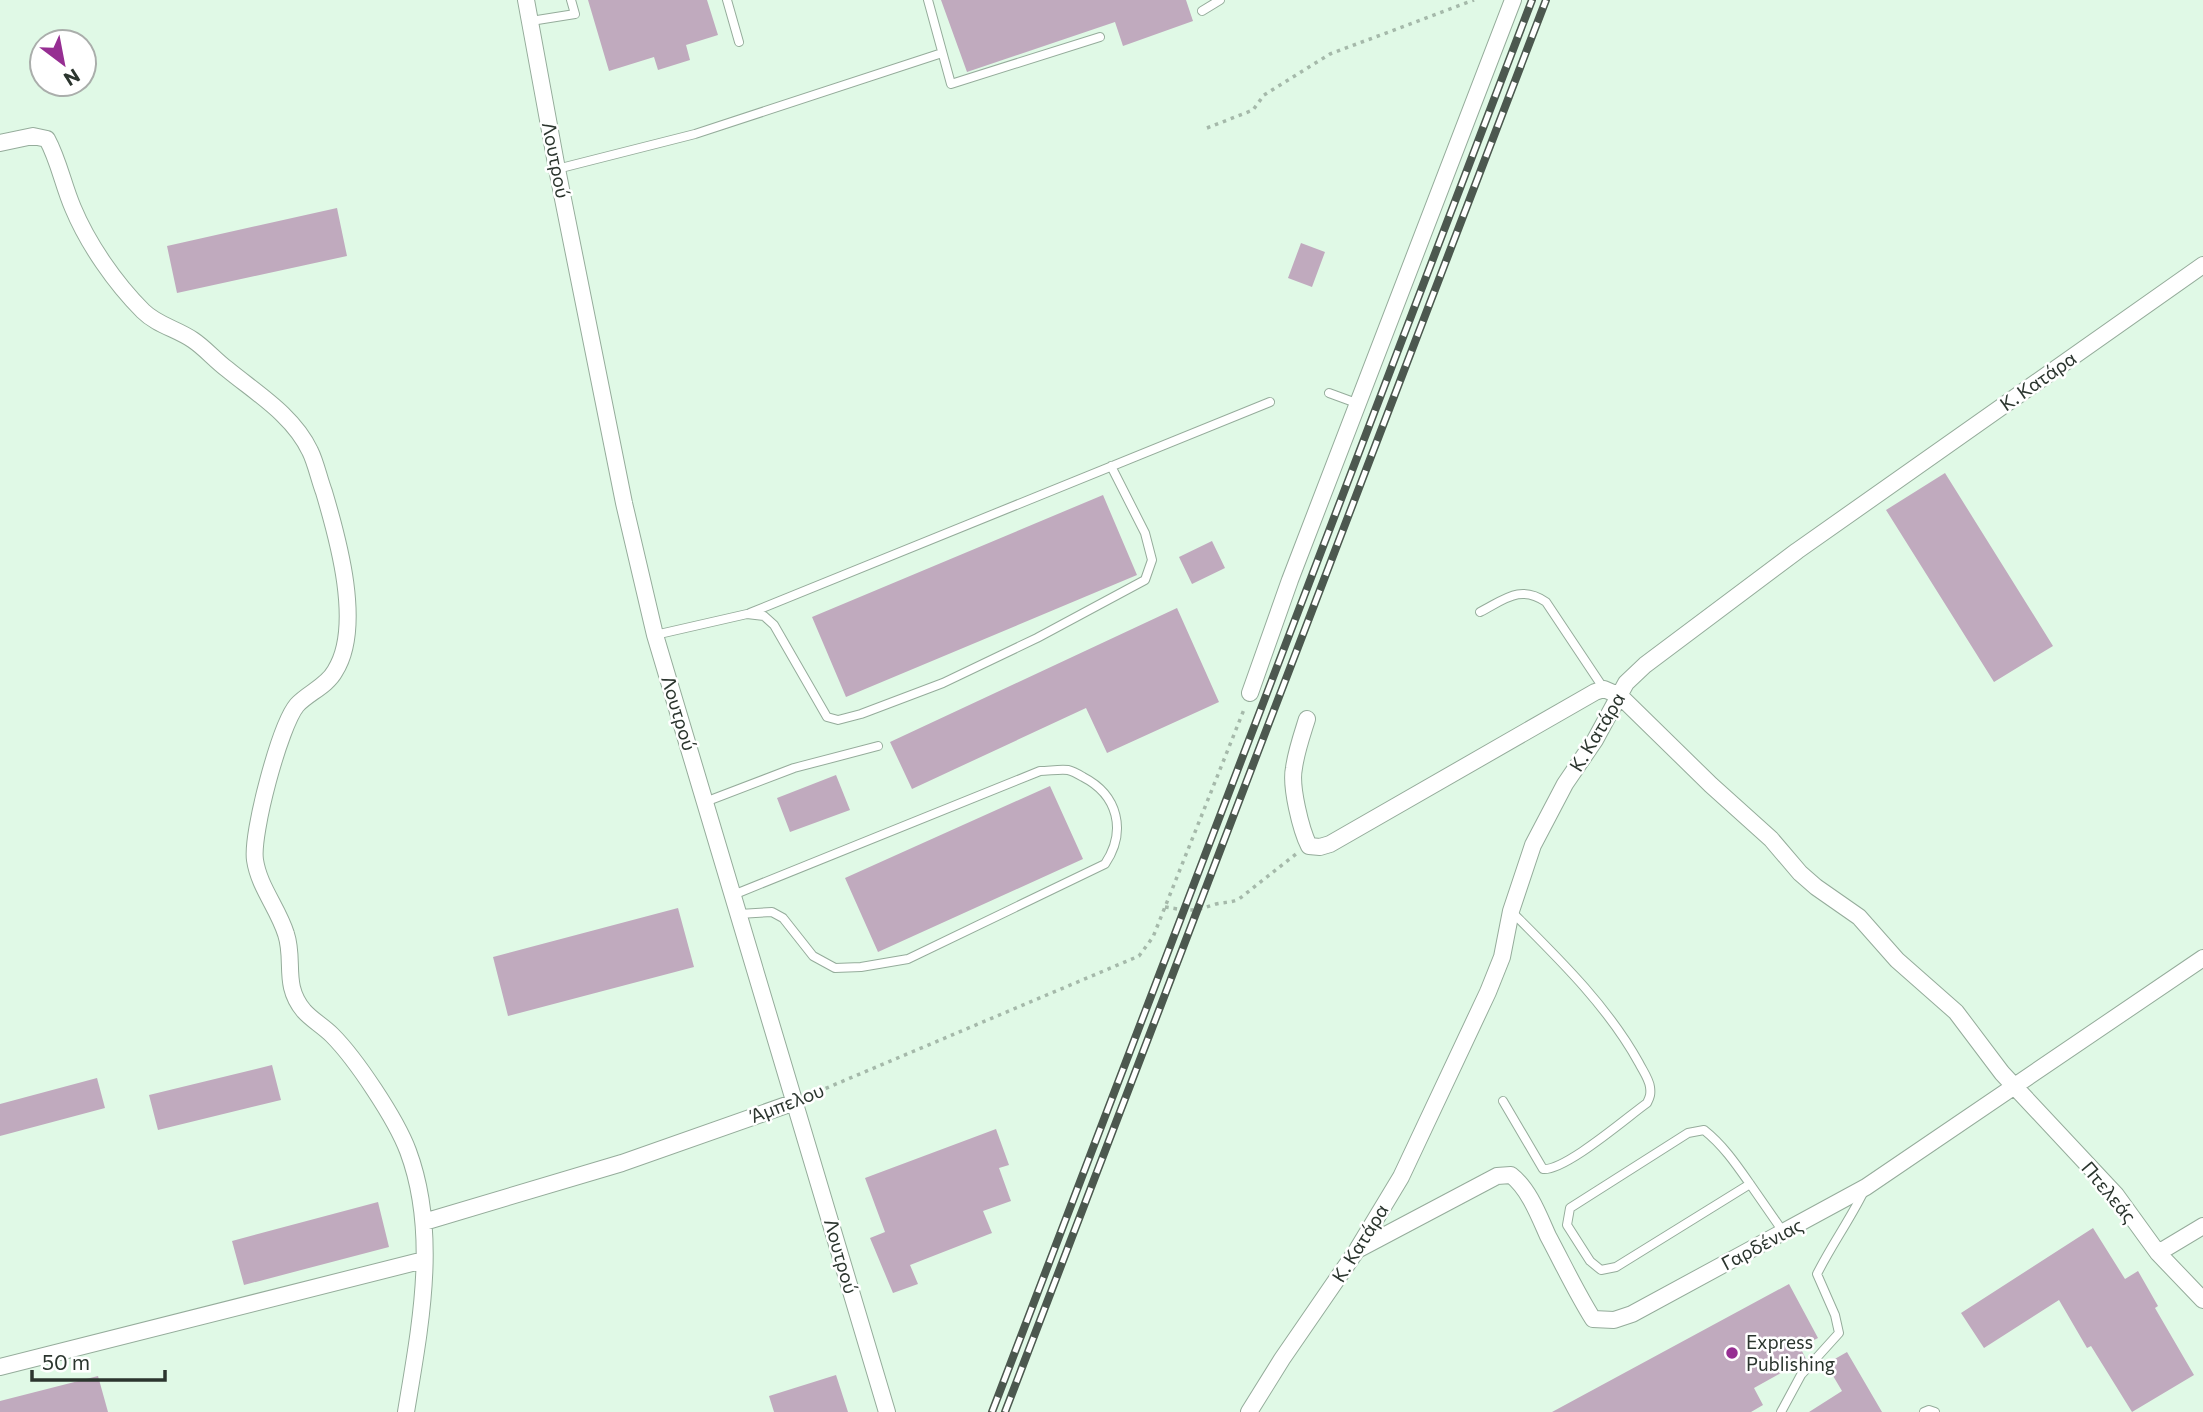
<svg xmlns="http://www.w3.org/2000/svg" width="2203" height="1412" font-family="Commissioner,sans-serif">
  <style>
    .building { fill: #c0aabe }
    .lines { fill: none; stroke-linecap: round; stroke-linejoin: round }
    .lane-casing { stroke: #95ac9b; stroke-width: 10 }
    .street-casing { stroke: #95ac9b; stroke-width: 18 }
    .path { stroke: #a5b9aa; stroke-width: 3.5; stroke-dasharray: 3.5 5; stroke-linecap: butt }
    .lane { stroke: #fff; stroke-width: 8 }
    .street { stroke: #fff; stroke-width: 16 }
    .rail-casing { stroke: #4c584f; stroke-width: 8 }
    .rail { stroke: #fff; stroke-width: 5; stroke-dasharray: 16; stroke-linecap: butt }
    .poi-dot { fill: #962e92; stroke: #fff; stroke-width: 2.5 }
    .labels { text-anchor: middle; stroke-width: 5; stroke-linejoin: round; paint-order: stroke }
    .street-label { font-size: 19px; fill: #2b352e; stroke: #fff }
    .poi-label { font-size: 19px; fill: #2b352e; stroke: #fff; text-anchor: start }
  </style>
  <rect width="100%" height="100%" fill="#e0f9e6"/>
  <path class="building" d="M588,0H707L718,35L686,45L690,60L658,70L654,57L609,71Z
    M941,0H1186L1193,21L1123,46L1115,22L967,72Z
    M337,208L347,256L177,293L167,246Z
    M1301,243L1325,252L1312,287L1288,278Z
    M1945,473L2053,646L1994,682L1886,510Z
    M1103,495L1137,575L846,697L812,617Z
    M1212,541L1225,568L1192,584L1179,557Z
    M1177,608L1219,702L1107,753L1086,708L912,789L890,742Z
    M836,775L850,810L790,832L777,798Z
    M1050,786L1083,859L878,952L845,878Z
    M678,908L694,967L508,1016L493,957Z
    M272,1065L281,1100L158,1130L149,1095Z
    M97,1078L105,1108L0,1136V1104Z
    M996,1129L1009,1165L999,1168L1011,1201L983,1211L992,1233L910,1265L918,1284L893,1293L870,1238L885,1232L865,1178Z
    M378,1202L389,1247L244,1285L232,1241Z
    M2093,1228L2125,1279L2138,1271L2158,1306L2155,1308L2194,1375L2132,1412L2091,1346L2087,1348L2059,1300L1984,1348L1961,1313Z
    M1789,1284L1818,1338L1800,1347L1806,1359L1754,1388L1763,1405L1751,1412H1552Z
    M1847,1352L1882,1412H1809L1842,1391L1826,1364Z
    M836,1375L848,1412H774L769,1396Z
    M98,1376L108,1412H0V1401Z"/>
  <g class="lines">
    <defs>
      <path id="lane" d="M727,0L739,42
        M928,0L951,84L1100,37
        M1202,11L1220,0
        M531,21L575,14L571,0
        M557,169L695,134L942,53
        M1329,393L1359,404
        M1480,612C1504,600 1520,584 1546,602L1604,689
        M750,613L1270,402
        M655,635L747,614L764,616L774,625L827,717L838,720L861,714L943,683L1037,638L1145,580L1152,560L1145,533L1111,466
        M705,802L794,768L878,746
        M733,895L1040,771C1049,771 1059,769 1068,770C1073,771 1078,774 1083,777C1118,795 1127,831 1105,864L908,959L861,967L835,968L813,956L783,918L772,912L739,914
        M1503,1101L1543,1169C1565,1171 1626,1118 1647,1103C1650,1097 1651,1094 1650,1087C1649,1079 1643,1071 1639,1063C1607,1005 1557,957 1511,911
        M1750,1184L1616,1267L1601,1270L1590,1261L1567,1225L1570,1208L1688,1133L1704,1130C1723,1145 1736,1164 1750,1184L1784,1233
        M1781,1412L1801,1375L1839,1333L1835,1315L1817,1274C1831,1246 1849,1221 1863,1193
        M1924,1412L1929,1410L1935,1412"/>
      <path id="street" d="M526,0L557,169L624,503L655,635L887,1412
        M0,143L33,136L47,139C59,161 63,185 73,208C88,244 115,283 143,311C157,325 177,329 193,340C205,348 215,360 227,369C256,393 293,415 310,451C316,463 319,479 324,492C338,539 363,627 335,671C327,686 308,693 297,705C280,725 251,834 255,860C259,887 278,908 286,934C295,961 282,985 304,1011C312,1020 323,1026 332,1035C356,1059 396,1119 408,1151C439,1234 420,1327 406,1412
        M1250,693L1290,580L1513,0
        M1307,719C1302,735 1296,752 1294,768C1290,786 1301,830 1309,846L1320,847L1330,844L1595,692L1604,689L1620,696L1711,785L1771,839L1800,873L1816,887L1859,917L1897,960L1956,1012L2002,1073L2116,1195L2158,1253L2203,1300
        M424,1222L622,1163L795,1102
        M1359,1249L1497,1176L1511,1175C1529,1189 1539,1216 1548,1236C1563,1264 1576,1292 1593,1319L1614,1320L1632,1314L1866,1187L2203,958
        M2158,1253L2203,1226
        M0,1367L424,1260
        M1249,1412L1282,1359L1357,1250L1401,1177L1488,992L1502,957L1511,911L1533,845L1565,784L1595,740L1626,683L1645,665L1797,551L2203,265"/>
    </defs>
    <use href="#lane" class="lane-casing"/>
    <use href="#street" class="street-casing"/>
    <path class="path" d="M1207,128L1253,110L1264,95L1330,54L1474,0
      M1165,907C1190,911 1192,912 1216,904C1224,902 1231,903 1239,899L1296,854
      M810,1095L1139,956L1153,937L1245,707"/>
    <use href="#lane" class="lane"/>
    <use href="#street" class="street"/>
    <defs>
      <path id="rail" d="M992,1412L1532,0
        M1005,1412L1546,0"/>
    </defs>
    <use href="#rail" class="rail-casing"/>
    <use href="#rail" class="rail"/>
  </g>
  <circle class="poi-dot" cx="1732" cy="1353" r="7"/>
  <g class="labels">
    <g class="street-label">
      <text transform="translate(556 160) rotate(79)" y="7">Λουτρού</text>
      <text transform="translate(2038 381) rotate(-35)" y="7">Κ. Κατάρα</text>
      <text transform="translate(679 713) rotate(73)" y="7">Λουτρού</text>
      <text transform="translate(1597 732) rotate(-59)" y="7">Κ. Κατάρα</text>
      <text transform="translate(787 1103) rotate(-21)" y="7">Άμπελου</text>
      <text transform="translate(2109 1192) rotate(50)" y="7">Πτελεάς</text>
      <text transform="translate(1360 1243) rotate(-58)" y="7">Κ. Κατάρα</text>
      <text transform="translate(1762 1244) rotate(-28)" y="7">Γαρδένιας</text>
      <text transform="translate(841 1256) rotate(74)" y="7">Λουτρού</text>
    </g>
    <g class="poi-label">
      <text x="1746" y="1349">Express<tspan x="1746" dy="22">Publishing</tspan></text>
    </g>
  </g>
  <g transform="translate(63 63) rotate(148)"><circle r="33" fill="#ffffff" stroke="#aaaeab" stroke-width="2"/>
  <path d="M0-5L12 26L0 18L-12 26Z" fill="#962e92"/>
  <text y="-10" font-size="19" font-weight="bold" text-anchor="middle" fill="#2b352e">N</text>
  </g>
  <path d="M32 1370v10h133v-10" fill="none" stroke="#2b352e" stroke-width="3.5"/>
  <text x="42" y="1370" font-size="21" fill="#2b352e" stroke="#ffffff" stroke-width="5" paint-order="stroke">50 m</text>
</svg>
